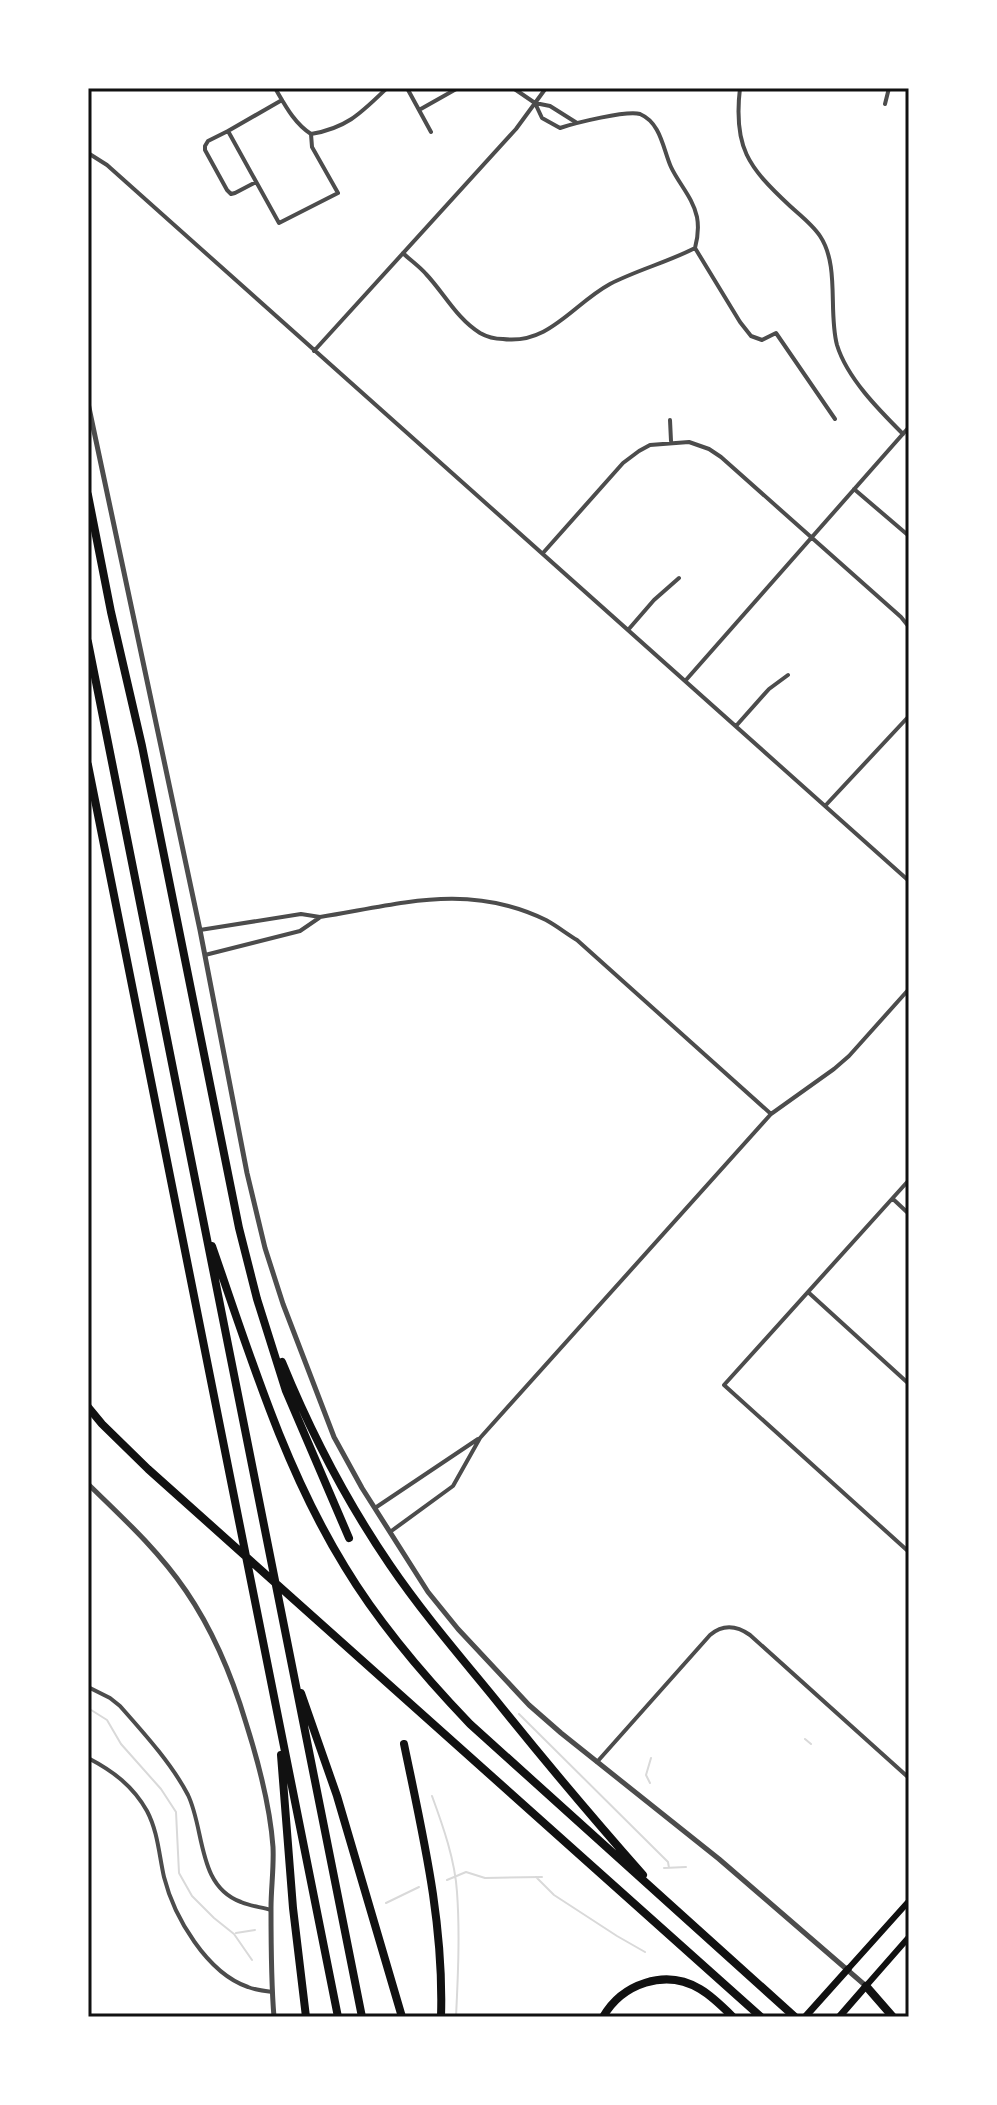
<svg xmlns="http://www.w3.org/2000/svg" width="997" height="2105" font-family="Roboto,sans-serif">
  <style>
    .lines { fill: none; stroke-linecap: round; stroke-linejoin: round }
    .stream { stroke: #d9d9d9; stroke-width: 2 }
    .minor { stroke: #4c4c4c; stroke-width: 4 }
    .tertiary { stroke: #4c4c4c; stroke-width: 5 }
    .secondary { stroke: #111; stroke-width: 6 }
    .primary { stroke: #111; stroke-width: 7 }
    .motorway { stroke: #111; stroke-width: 8 }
    .neatline { fill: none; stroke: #111; stroke-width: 3 }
  </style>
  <rect width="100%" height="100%" fill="#fff"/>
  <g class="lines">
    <path class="stream" d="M88,1708L107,1720L121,1744L161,1789L176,1812L179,1873L192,1896L214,1918L234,1934L252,1960
      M519,1714L668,1862L669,1868
      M805,1739L811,1744
      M650,1783L646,1775L651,1758
      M432,1796C443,1826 455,1860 457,1892C460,1933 458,1976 456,2017
      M664,1868L686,1867
      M536,1877L554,1895L617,1936L645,1952
      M447,1880L466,1872L485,1878L542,1877
      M386,1903L419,1887
      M236,1933L255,1930"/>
    <path class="minor" d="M275,88C285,105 294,123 311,134C347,128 361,113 387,88
      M407,88L431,132
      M513,88L535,103L550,106L577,123
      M740,88C733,147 748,167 790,206C800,215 813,225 820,236C840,266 828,312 837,345C847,378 879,410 903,434
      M282,100L228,131L279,223L338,193L312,147L311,134
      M535,103L542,118L560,128C575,123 627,110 640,114C661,123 663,149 671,167C679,184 693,198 697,217C699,228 698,237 695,248L740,322L751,336L762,340L776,333L835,419
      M885,104L889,88
      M419,110L458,88
      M228,131L208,141L205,146V150L227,190L231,194L235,193L256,182
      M88,153L107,165L909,881
      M403,253C410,260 419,266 426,274C444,293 457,319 480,333C487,337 496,339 503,339C549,345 573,304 610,284C637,270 668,262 695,248
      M314,351L516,129L546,88
      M670,420L671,441
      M854,489L909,536
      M543,553L623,463L639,451L650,445L689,442L709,449L721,457L901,617L909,627
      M628,630L654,600L679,578
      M686,680L909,427
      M736,726L769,689L788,675
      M825,806L909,716
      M200,930L301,914L320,917C401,904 468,882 546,920C557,926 567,934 577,940L771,1114
      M205,955L300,931L319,918
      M909,1180L724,1385L909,1552
      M893,1199L909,1214
      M808,1292L909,1384
      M375,1508L478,1439
      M390,1532L453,1486L480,1438L771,1114L834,1069L849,1056L909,989
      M88,1687L110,1698L120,1706C143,1732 172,1764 188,1795C205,1830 197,1886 241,1902C250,1906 261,1907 271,1910
      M88,1758C113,1771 133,1786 147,1811C158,1832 159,1855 164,1877C174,1917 207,1973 248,1987C255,1990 264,1991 272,1992
      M597,1762L710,1635C723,1624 736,1625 750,1635L909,1778"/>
    <path class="tertiary" d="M88,403L200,930L247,1173L265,1248L283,1304L334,1437L362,1488L428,1592L458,1629L529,1705L561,1733L719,1859L866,1986
      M88,1484C123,1518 158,1550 186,1591C214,1632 232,1676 246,1723C259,1764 270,1805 273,1847C274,1868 271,1888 271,1908C271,1943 271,1982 274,2017"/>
    <path class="secondary" d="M848,1969L909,1901
      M866,1986L909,1937"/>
    <path class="primary" d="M805,2017L848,1969
      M839,2017L866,1986"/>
    <path class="motorway" d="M88,495L111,612L142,746L239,1228L257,1299L286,1391L349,1538
      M88,642L362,2017
      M88,765L338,2017
      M212,1246C250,1355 284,1468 345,1567C380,1625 424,1676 470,1724L795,2017
      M282,1362C311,1433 347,1502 390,1565C422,1612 459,1655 495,1699C543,1759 592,1817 643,1875
      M88,1407L102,1424L148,1469L761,2017
      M301,1693L337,1796L402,2017
      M404,1744C423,1836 444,1923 441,2017
      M281,1755L293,1908L306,2017
      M866,1986L893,2017
      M603,2017C622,1984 665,1968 700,1989C712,1996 723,2007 733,2017"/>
  </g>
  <rect width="997" height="2105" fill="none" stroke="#ffffff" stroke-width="180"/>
  <rect x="90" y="90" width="817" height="1925" class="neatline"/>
</svg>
